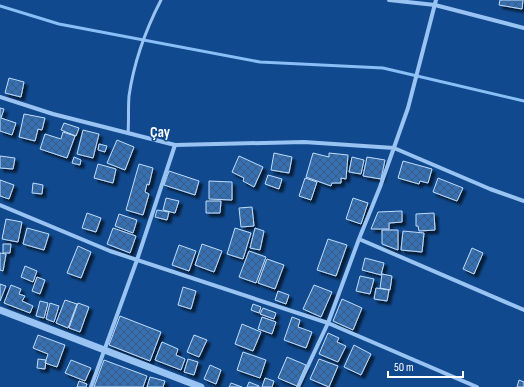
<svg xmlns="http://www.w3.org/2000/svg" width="524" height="387" font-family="'Sofia Sans Condensed',sans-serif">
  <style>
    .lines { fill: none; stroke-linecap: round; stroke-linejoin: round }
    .stream { stroke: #89bef6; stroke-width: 3 }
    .building { fill: url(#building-cross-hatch); stroke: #bfddfd; filter: url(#shadow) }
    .service { stroke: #98c3f2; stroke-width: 3 }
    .minor { stroke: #98c3f2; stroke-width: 4 }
    .tertiary { stroke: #98c3f2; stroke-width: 7 }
    .labels { text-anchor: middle; stroke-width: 3; stroke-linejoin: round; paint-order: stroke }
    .district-label { font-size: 15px; font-weight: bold; fill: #fff; stroke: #10498d }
  </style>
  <defs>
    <pattern id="building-cross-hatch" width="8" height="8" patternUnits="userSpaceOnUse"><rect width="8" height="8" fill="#3470b5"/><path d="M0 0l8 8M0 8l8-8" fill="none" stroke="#415c7b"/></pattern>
    <filter id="shadow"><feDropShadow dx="3.5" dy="3.5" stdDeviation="1" flood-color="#0009"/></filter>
  </defs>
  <rect width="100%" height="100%" fill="#10498d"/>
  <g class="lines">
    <path class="stream" d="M0,6L59,24L260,62L383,68L524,101"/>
  </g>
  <path class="building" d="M500,0H523L522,9L499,5Z
    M9,78L24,82L21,97L5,93Z
    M0,108L4,109L1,118L16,123L12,135L0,131Z
    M24,114L45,118L42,130L38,129L35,141L19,137Z
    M64,123L79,128L76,136L61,130Z
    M83,130L99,134L93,158L77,154Z
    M63,132L75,136L67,158L40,149L45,134L61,139Z
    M117,140L134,147L125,170L107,163Z
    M99,144L107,146L105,152L98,150Z
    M274,153L292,157L289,173L271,170Z
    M313,153L329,157V153L348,155L346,179L341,178V183H332L331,186L306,177Z
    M0,156L15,158L13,169L0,168Z
    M239,156L263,167L254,187L243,181L244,178L232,172Z
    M74,157L81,160L80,165L72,163Z
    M352,157L364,160L361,174L349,172Z
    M367,157L385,160L381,179L363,176Z
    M403,161L432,169L428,183L420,181L419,184L398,178Z
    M98,164L116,169L113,183L94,178Z
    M139,164L153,168L149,185L147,184L145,192L149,194L143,215L126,210Z
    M169,171L199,181L195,195L164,185Z
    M268,175L282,179L279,189L265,184Z
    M305,178L317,182L311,200L299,196Z
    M438,178L463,188L457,201L433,192Z
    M0,180L14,185L9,199L0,196Z
    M209,181L232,182V200L209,199Z
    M33,183L43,185L42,194L32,193Z
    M166,198L179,201L175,213L163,210Z
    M353,198L368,203L361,224L346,219Z
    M206,201H221L220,213H206Z
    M252,207L254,226L241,227L239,208Z
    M157,210L169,212L167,220L155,217Z
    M402,211V222L389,223V229H371L378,212Z
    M87,213L101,218L96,232L82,228Z
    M434,213L435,230L419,231L418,226H416V214Z
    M119,214L137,220L133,233L115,226Z
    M6,219L22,222L18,242L2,239Z
    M27,228L49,234L44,250L23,244Z
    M113,228L136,236L130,253L107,244Z
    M235,228L251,233L243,259L227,254Z
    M255,228L264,231L260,250L250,248Z
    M382,230H398V250L382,244Z
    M403,231L424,233L422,252L401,250Z
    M328,239L347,245L336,276L317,270Z
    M3,244H11L10,253H3Z
    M202,244L222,251L214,272L195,265Z
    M179,245L196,251L189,271L172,265Z
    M78,246L91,252L81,278L67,273Z
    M472,248L483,253L474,274L463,269Z
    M249,251L266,257L256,283L239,277Z
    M0,253L6,254L3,271L0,270Z
    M365,258L384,263L381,275L362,270Z
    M267,259L284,265L275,289L258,283Z
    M25,266L37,271L33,282L21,277Z
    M382,274L392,276L390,290L380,288Z
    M360,276L374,279L370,294L356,291Z
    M37,277L45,280L40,294L32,291Z
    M0,284L6,286L0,301Z
    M11,285L21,289L19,294L25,296L22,301L33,306L30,313L4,303Z
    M314,285L332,292L321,317L303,309Z
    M183,287L196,291L191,309L178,305Z
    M376,288L389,290L387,301L374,299Z
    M278,291L289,295L286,304L275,300Z
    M342,299L362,308L353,330L333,321Z
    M65,300L77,304L68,328L56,323Z
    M40,301L48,303L44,318L36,316Z
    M50,303L59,306L54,322L46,319Z
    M78,303L89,307L80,332L69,328Z
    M253,304L261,307L259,313L251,310Z
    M263,308L276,313L274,319L260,314Z
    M120,316L161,332L150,361L109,345Z
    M262,317L276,322L272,334L258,329Z
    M292,317L300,320L298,327L312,332L306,348L284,340Z
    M242,324L261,332L253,351L235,344Z
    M328,333L339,338L337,342L346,346L338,362L319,354Z
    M38,335L65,345L57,367L45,363L48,354L33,348Z
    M194,335L207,340L199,357L187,352Z
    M162,342L178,349L176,355L185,359L181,370L155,360Z
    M354,345L371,354L361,375L344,367Z
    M243,352L266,360L260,378L237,370Z
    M287,357L306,365L297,386L278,378Z
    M38,359L46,360L45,369L37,368Z
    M188,359L198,362L194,375L184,372Z
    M319,359L338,366L329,387L310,379Z
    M71,360L91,368L85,381L65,373Z
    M104,360L147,376L143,387H94Z
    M210,365L221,370L216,384L204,379Z
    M150,377L165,381L163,387H147Z
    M265,378L274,381L272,387H262Z
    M519,380L524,382V387H517Z
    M79,381L87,384L86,387H77Z
    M249,382L259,386V387H247Z
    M231,383L242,387H229Z"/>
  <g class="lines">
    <path class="service" d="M128,133C129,121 128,108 129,96C134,61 145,31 161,0"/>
    <path class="minor" d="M389,0L435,5L524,28
      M0,97L53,114L175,145L304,142L394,148L490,189L524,201
      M0,205L110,251L328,323L477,387
      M359,239L524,310
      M91,387L137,260L175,145
      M298,387L328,323L359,239L380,187L408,108L436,0"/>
    <path class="tertiary" d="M0,310L201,387"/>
  </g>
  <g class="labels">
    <g class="district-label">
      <text x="160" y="137">Çay</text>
    </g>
  </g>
  <path d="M388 371v6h75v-6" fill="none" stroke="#ffffff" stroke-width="2"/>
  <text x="394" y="371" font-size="12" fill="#ffffff" stroke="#10498d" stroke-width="3" paint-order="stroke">50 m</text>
</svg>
